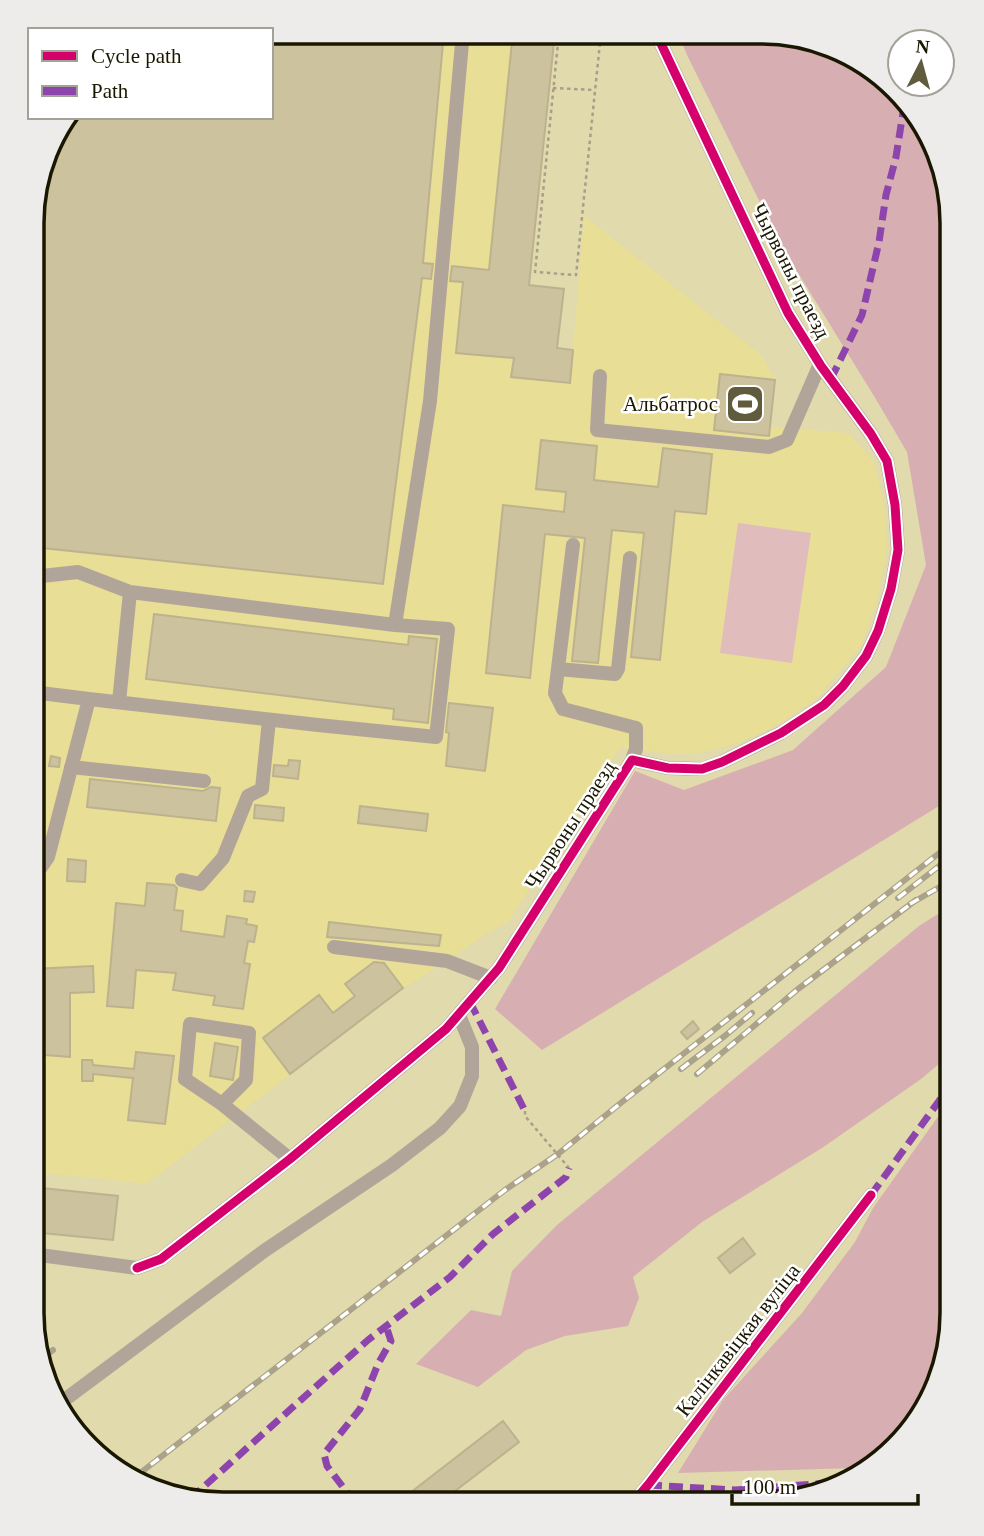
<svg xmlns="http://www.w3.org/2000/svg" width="984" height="1536" font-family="'Times New Roman',serif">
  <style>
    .built { fill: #e8de95 }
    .green { fill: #e0bcbc }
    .forest { fill: #d7afb2 }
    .building { fill: #cdc29e; stroke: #bdb28e; stroke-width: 2 }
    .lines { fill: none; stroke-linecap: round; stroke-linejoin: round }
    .path { stroke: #a79e8b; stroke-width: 2.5; stroke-dasharray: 3.5 3.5; stroke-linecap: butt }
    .minor { stroke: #b1a59a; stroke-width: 14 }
    .rail-casing { stroke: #aba389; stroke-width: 6 }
    .rail { stroke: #fff; stroke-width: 3.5; stroke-dasharray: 10; stroke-linecap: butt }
    .quiet { stroke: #8e44ad; stroke-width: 7; stroke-dasharray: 14 7; stroke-linecap: butt }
    .cycleway-casing { stroke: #fff; stroke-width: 13 }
    .cycleway { stroke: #d6006c; stroke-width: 9 }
    .labels { text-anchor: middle; stroke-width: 5; stroke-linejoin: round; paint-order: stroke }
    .street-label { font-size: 21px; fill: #1a1700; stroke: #fff }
    .poi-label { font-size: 21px; fill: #1a1700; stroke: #fff; text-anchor: end }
    .rim { fill: none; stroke: #1a1700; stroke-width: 3.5 }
  </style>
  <rect width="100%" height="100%" fill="#e1daac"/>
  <path class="built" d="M271,32L555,33L530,273L518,284L564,289L557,348L573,350L584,216L761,355L775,380L770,427L848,433L874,462L884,503L887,549L877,601L861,646L815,700L775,726L738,743L699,753L675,754L620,748L509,921L487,933L447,961L407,986L146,1184L96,1178L32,1172L33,198L271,117Z"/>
  <path class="green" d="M738,523L811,533L792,663L720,653Z"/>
  <path class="forest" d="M678,33H786L878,71L938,149L952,223V798L542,1050L495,1009L635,771L684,790L793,750L886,667L926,565L907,452L874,396L782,247L687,55Z
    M952,905V1053L921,1079L822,1148L702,1222L633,1277L639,1298L628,1326L565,1336L526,1350L478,1387L416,1364L471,1310L501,1316L512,1271L557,1225L919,926Z
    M952,1097V1326L920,1420L864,1466L858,1468L678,1473L723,1400L802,1313L855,1242L873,1208Z
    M662,1496L776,1502L761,1504H654Z"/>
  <path class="building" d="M271,32H444L423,263L433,264L431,279L422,278L383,584L33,547V198L51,138L67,117H271Z
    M513,32H555L529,285L564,289L557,348L573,350L570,383L511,377L514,358L456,353L463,282L450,281L452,266L489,270Z
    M720,374L775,380L769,436L714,430Z
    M541,440L597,446L594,480L658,487L663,448L712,454L706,514L675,511L660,660L631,657L644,533L612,530L598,663L572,661L585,538L545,534L530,678L486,673L503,505L564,512L566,492L536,489Z
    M33,600L44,602L39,646H32Z
    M154,614L408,645L409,636L437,639L428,723L393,719L394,709L146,679Z
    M449,703L493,708L485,771L446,766L449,733L446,732Z
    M51,756L60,758L59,767L49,766Z
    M289,760L300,761L298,779L273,776L274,765L288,766Z
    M90,779L203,791L211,787L220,788L216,821L87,807Z
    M255,805L284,808L283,821L254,818Z
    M360,806L428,814L426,831L358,823Z
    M68,859L86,861L85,882L67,881Z
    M147,883L174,885L177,888L174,910L183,911L181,931L224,937L227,916L247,919L246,924L257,926L254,942L248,941L244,963L250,964L243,1009L213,1005L215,996L173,990L176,973L136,970L133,1008L107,1006L116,903L145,906Z
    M245,891L255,892L253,902L244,901Z
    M329,922L441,935L439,946L327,937Z
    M374,962L384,963L403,988L290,1074L263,1038L319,995L333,1013L355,996L345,984Z
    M93,966L94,992L70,993V1057L32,1054V969Z
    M693,1021L699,1029L687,1039L681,1032Z
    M215,1043L238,1047L233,1080L210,1076Z
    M136,1052L174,1056L165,1124L128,1120L133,1078L93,1074V1081H82V1060H92L93,1065L134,1069Z
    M32,1187L118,1196L113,1240L32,1232Z
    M743,1238L755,1254L730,1273L718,1258Z
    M503,1421L519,1442L438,1504L397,1503Z"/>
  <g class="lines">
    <path class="path" d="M559,33L535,272L576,275L601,33
      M553,88L594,90
      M525,1111V1116L569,1168"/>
    <path class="minor" d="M600,376L597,430L769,447L787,440L820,364
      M573,545L555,693L563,709L636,728V749L632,760
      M33,577L78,572L130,592
      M558,669L615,674L618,669L630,558
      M32,692L89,699
      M119,702L130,592L395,625
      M71,767L204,781
      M32,875L37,873L48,857L89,699L318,725L436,737L448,629L395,625L430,401L463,32
      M182,880L200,884L223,858L248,796L262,789L269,720
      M334,947L447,961L491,978
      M222,1104L246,1080L249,1033L190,1024L185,1079L222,1104L290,1159
      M32,1254L137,1268L161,1259L290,1159L446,1029L499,968L632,760L668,768L702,769L722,762L781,733L824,705L843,686L866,656L878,631L891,589L898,550L895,505L887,461L871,434L821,366L788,313L656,33
      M59,1404L264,1251L392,1165L440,1128L460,1106L472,1076V1047L459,1015
      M632,1504L648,1485L871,1195"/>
    <defs>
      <path id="rail" d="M898,898L952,856
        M910,904L952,880
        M681,1069L726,1035L752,1013
        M697,1074L798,989L916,900
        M41,1359L53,1350
        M135,1477L505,1190L558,1154L622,1102L952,843"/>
    </defs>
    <use href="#rail" class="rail-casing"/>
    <use href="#rail" class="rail"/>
    <path class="quiet" d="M831,379L862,315L879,242L886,195L896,157L904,106
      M470,1002L525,1111
      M871,1195L952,1083
      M648,1485L735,1490L843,1482
      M190,1499L368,1340L450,1277L493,1234L566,1177L569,1168
      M355,1503L327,1466L324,1454L360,1409L378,1364L391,1341L386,1326"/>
    <defs>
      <path id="cycleway" d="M137,1268L161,1259L290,1159L446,1029L499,968L632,760L668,768L702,769L722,762L781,733L824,705L843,686L866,656L878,631L891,589L898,550L895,505L887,461L871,434L821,366L788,313L656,33
        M632,1504L648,1485L871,1195"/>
    </defs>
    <use href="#cycleway" class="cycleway-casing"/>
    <use href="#cycleway" class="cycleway"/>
  </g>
  <defs>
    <symbol id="stadium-square" viewBox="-11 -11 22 22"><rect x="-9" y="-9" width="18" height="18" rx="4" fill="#605b3c" stroke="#fff"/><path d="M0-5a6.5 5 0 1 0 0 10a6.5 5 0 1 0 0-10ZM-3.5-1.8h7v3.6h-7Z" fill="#fff"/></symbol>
  </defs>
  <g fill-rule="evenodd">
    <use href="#stadium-square" x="723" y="382" width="44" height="44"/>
  </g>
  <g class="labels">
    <g class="street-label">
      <text transform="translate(791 271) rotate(63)" y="7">Чырвоны праезд</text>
      <text transform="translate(570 825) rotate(-57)" y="7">Чырвоны праезд</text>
      <text transform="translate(738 1340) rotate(-52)" y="7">Калінкавіцкая вуліца</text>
    </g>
    <g class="poi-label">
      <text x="718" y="411">Альбатрос</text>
    </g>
  </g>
  <path d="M0 0H984V1536H0ZM223 44H761A179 179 0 0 1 940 223V1313A179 179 0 0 1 761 1492H223A179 179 0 0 1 44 1313V223A179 179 0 0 1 223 44Z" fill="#edeceb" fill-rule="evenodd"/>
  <path class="rim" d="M223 44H761A179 179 0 0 1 940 223V1313A179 179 0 0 1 761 1492H223A179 179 0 0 1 44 1313V223A179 179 0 0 1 223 44Z"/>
  <rect x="28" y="28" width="245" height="91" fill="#ffffff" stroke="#a3a299" stroke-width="2"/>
  <rect x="42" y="51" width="35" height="10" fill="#d6006c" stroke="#a3a299" stroke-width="2"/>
  <text x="91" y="63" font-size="21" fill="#1a1700">Cycle path</text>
  <rect x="42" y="86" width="35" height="10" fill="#8e44ad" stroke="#a3a299" stroke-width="2"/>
  <text x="91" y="98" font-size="21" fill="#1a1700">Path</text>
  <g transform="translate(921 63) rotate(6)"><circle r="33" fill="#ffffff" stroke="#a3a299" stroke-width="2"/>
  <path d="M0-5L12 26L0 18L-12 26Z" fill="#605b3c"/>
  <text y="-10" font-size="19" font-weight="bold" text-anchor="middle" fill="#1a1700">N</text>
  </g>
  <path d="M732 1494v10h186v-10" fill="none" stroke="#1a1700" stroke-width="3.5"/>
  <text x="743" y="1494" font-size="21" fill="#1a1700" stroke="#ffffff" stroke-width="5" paint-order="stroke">100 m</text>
</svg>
